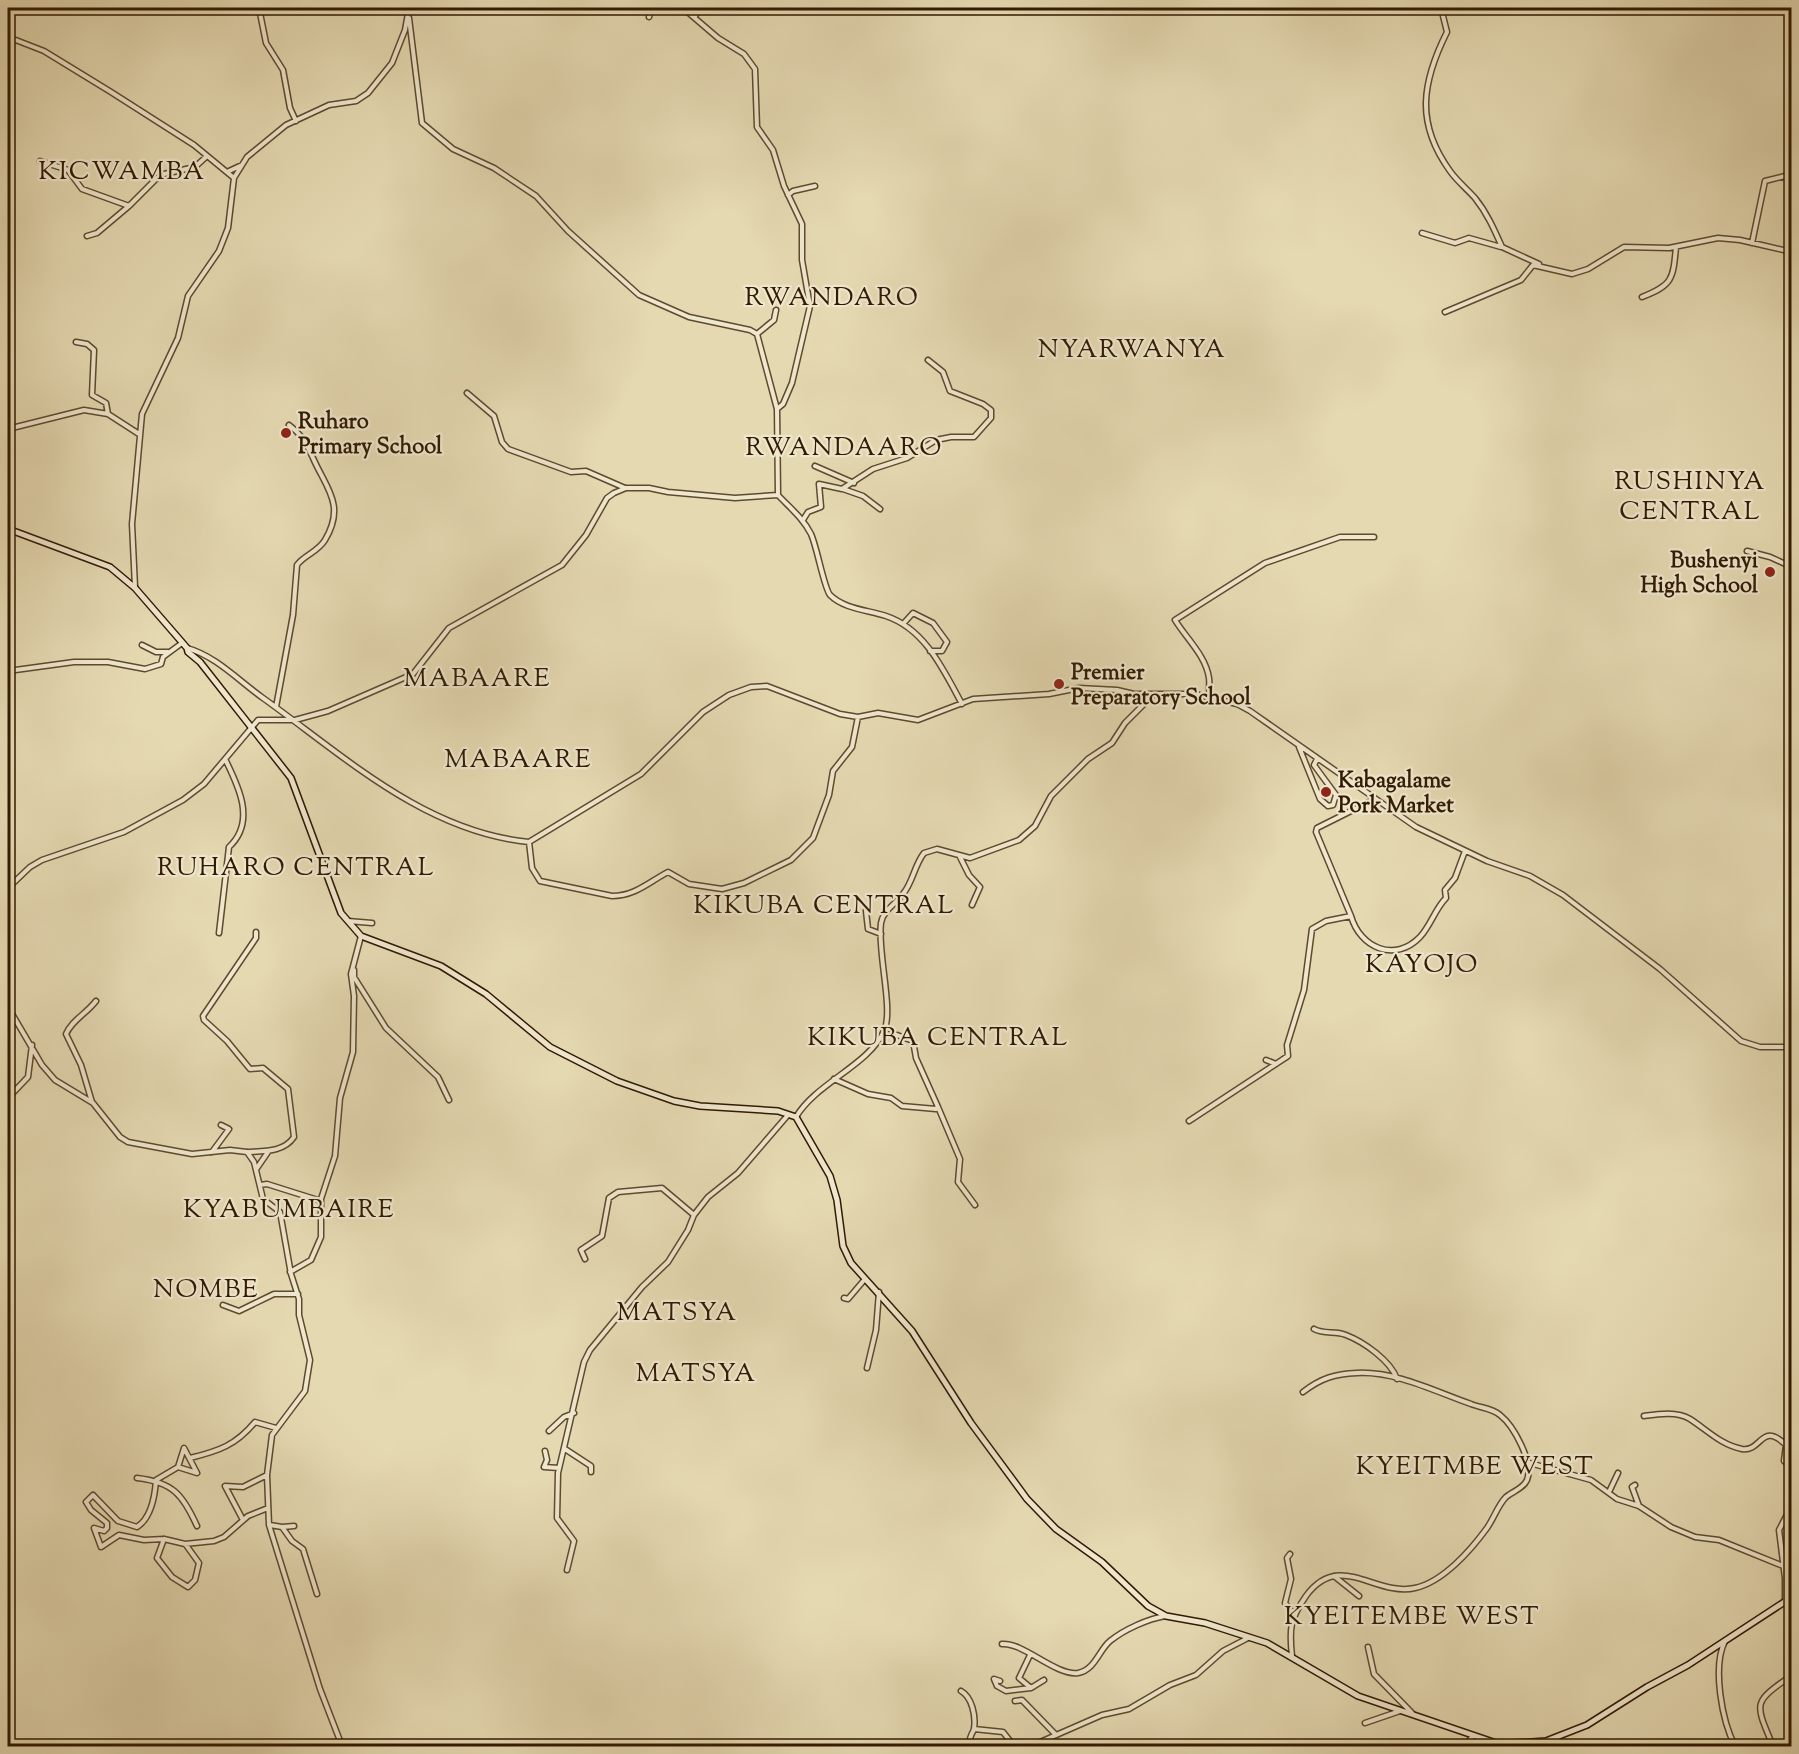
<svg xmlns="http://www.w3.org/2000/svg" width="1799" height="1754" font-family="'Sorts Mill Goudy',serif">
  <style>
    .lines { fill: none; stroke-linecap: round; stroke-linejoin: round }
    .street-casing { stroke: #5e4a2d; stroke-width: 7 }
    .secondary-casing { stroke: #311a01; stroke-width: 8 }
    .street { stroke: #eee6cd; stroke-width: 4 }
    .secondary { stroke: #eee6cd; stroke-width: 5 }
    .poi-dot { fill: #8f2418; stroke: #eee6cd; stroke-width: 2 }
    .labels { text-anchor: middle; stroke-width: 4.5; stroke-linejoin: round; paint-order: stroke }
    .poi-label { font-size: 22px; font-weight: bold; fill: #311a01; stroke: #eee6cd; text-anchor: start }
    .quarter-label { font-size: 26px; letter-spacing: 1.5px; fill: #311a01; stroke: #eee6cd }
  </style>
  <rect width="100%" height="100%" fill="#e5d9b2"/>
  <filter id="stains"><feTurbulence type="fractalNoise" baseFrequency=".00333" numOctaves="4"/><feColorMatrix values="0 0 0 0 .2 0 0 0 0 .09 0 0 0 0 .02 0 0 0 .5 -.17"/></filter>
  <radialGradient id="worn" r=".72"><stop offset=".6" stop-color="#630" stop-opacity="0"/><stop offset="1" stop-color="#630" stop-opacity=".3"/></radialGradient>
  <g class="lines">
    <defs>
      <path id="street" d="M259,8L266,43L283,70L290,108L296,121
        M683,8L718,38L744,54L755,69L757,127L773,150L784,186L802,224V260L810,306L792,383L783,404L777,409
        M1441,8L1447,32C1422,82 1415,123 1450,171C1457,181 1467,189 1475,198C1487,213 1494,229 1502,247L1539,264
        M695,16L701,8
        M649,17L652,8
        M409,18L422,123L453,149L494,168L536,196L568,231L639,295L689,317L750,330L757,334L777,409L778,495
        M8,37L44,51L111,92L194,145L234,178
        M40,161L68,170L82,189L129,206L157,178L164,174L195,167L207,156
        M227,172L242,165
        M788,195L793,191L815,186
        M1422,233L1455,243L1469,238L1501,247
        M87,236L97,233L129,206
        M1752,243L1765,181L1785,176L1792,189
        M1642,297C1673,285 1673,279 1676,247
        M1445,312L1521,280L1533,265L1572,274L1588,269L1624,247L1669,248L1718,238L1740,240L1792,252
        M757,334L774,320L776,310
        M76,342L87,344L94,350L92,395L106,403L108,414
        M467,393L494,416L502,442L508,449L571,472L586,471L625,488
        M8,429L84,410L108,414L139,434
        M815,466L854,483
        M843,489L863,496L880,509
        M803,520L808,512L821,507L819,484L842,489L873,469L907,458L936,440L951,437H974L991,418V410L983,404L950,391L943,372L928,360
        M1747,551L1770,557L1792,567
        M135,587L132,524L142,414L178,338L188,296L219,251L228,228L234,178L247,157L286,125L329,105L356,101L368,93L392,63L405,30L409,8
        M903,624L913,613L933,623L947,642L942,651H930
        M142,645L156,652H168
        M187,648C216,656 239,681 263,698C344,756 425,832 529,842L641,774L703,712L729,695L751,687L767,686L840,714L858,717L878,713L918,720L973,699L1049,694L1079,688L1117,690L1134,694H1195L1237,704L1250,711L1416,827L1487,861L1530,876L1563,895L1660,969L1741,1041L1760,1047H1792
        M8,671L74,662H108L145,669L161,664L163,657L182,643
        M1210,696C1208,689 1210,685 1209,678C1206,656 1186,638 1175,620L1265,563L1340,537H1374
        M276,707L293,615L297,565C304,555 318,552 325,540C346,505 326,488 313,458C306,443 302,435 289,425
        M1299,747L1320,799L1328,806L1333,805L1336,795L1314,765L1317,759
        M529,842L532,868L540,881L612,896C635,896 649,882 668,872L689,884L722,889L744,883L791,860L813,838L829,795L833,771L852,747L858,717
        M960,857L969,875L980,887L972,905
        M8,888L30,867L42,860L124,832L183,800L204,784L258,720H295L328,711L413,674L449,628L562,565L586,535L607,498L614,493L626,488H649L668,492L735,498L778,495C790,508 803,518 811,534C817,547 824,588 830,595C844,609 868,610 886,616C925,629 943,669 962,704
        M866,911L868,929L881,934
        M1351,916C1360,948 1395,963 1420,937C1431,925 1435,909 1446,898L1445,890L1455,878L1465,851
        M348,921L372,923
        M219,933L229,847C256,822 239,787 225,759
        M354,970V977L386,1028L438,1077L449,1100
        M8,1007L42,1065L55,1080L93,1103L120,1137L128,1142L192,1154L230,1150L247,1152L254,1162L263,1199L280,1212L291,1274L299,1299V1315L310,1360L305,1391L272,1435L267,1475L269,1525L320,1689L342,1746
        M883,1034L897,1035L913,1041L916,1058L938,1107
        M1266,1060L1276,1064
        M834,1079L868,1094L891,1098L902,1106L936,1109L938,1107L960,1159L958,1182L975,1205
        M8,1098L28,1077L32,1045
        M92,1102L81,1065L66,1034C72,1020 86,1014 96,1001
        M796,1117C816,1083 869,1065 884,1031C894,1010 877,952 881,923C883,910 896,904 903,894C913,882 914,866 924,853L937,849L970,858L1019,840L1035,826L1051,796L1088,759L1112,743L1125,723L1152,696
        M1189,1121L1288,1056L1287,1045L1304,990L1312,929L1326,921L1351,916L1316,832L1317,828L1375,799
        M212,1152L229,1129L221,1125
        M248,1152C265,1151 284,1152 294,1137L288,1089L263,1068L250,1069L227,1041L204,1020L203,1016L256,938V932
        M257,1168L268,1152
        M260,1185L267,1184L321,1201
        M585,1259L581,1250L602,1236L609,1198L618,1192L662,1188L694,1215
        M290,1272L311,1260L321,1237V1199L335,1156L340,1098L353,1052L354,996L351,974L361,936
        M844,1298L848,1299L865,1279
        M223,1305L239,1311L274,1294H298
        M1314,1329C1325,1335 1335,1330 1346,1335C1364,1342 1391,1361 1397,1379
        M867,1368L876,1330L879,1292
        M1644,1416C1658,1414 1677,1411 1690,1419C1707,1430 1721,1445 1742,1449C1762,1452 1761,1421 1786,1445L1784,1461L1792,1466
        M549,1431L564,1417L574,1413
        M565,1449L591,1466V1472
        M545,1451L547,1460L544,1467L559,1468
        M190,1458C219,1451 236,1445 255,1422L276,1428
        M1526,1462L1591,1480L1617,1499L1639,1506L1671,1527L1695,1537L1719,1540L1783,1566
        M178,1467L184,1448L197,1473L178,1467L156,1480C155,1495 151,1518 137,1527L118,1521L93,1495L86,1502L91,1510L107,1523V1528L104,1531L94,1528L101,1547L119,1535L144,1540L164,1539L185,1544L214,1541L224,1537L248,1516L268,1508
        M137,1478C173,1482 183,1495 197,1526
        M1635,1485L1632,1487L1639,1506
        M1609,1492L1618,1473
        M243,1520L225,1486L243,1487L267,1475
        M270,1525L282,1527L292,1541L303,1549L317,1594
        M282,1527L294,1526
        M164,1539L157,1558L172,1577L188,1587L195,1580L199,1563L186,1545
        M1290,1554L1287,1558L1291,1579L1285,1603L1294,1614
        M567,1570L574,1541L557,1518L558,1473L584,1362L590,1350L642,1287L668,1262L688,1230L694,1215L708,1197L738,1173L788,1115
        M1334,1576L1359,1596
        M1785,1601V1578L1779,1530L1792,1505
        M1725,1641C1712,1667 1722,1721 1735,1746
        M1002,1644C1023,1642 1056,1676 1078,1673C1095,1670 1099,1650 1110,1641C1125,1629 1148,1619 1165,1616
        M1368,1647L1374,1674L1412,1713
        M1030,1655L1019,1678L1031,1688L1044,1680
        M1292,1656C1289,1629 1290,1619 1306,1596C1340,1550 1375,1597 1415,1588C1443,1582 1471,1550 1487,1528C1494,1518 1498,1505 1506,1497C1513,1491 1523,1489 1527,1480C1534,1463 1514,1426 1500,1415C1492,1408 1481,1408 1471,1404C1436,1392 1396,1371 1357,1373C1335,1374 1321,1378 1303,1392
        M1000,1681L994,1679L997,1686L1006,1691L1031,1688
        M961,1691C972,1697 976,1716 974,1729C972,1735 969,1736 970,1743L973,1746H1005
        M1015,1701L1022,1700L1056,1735
        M1365,1723L1400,1711
        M974,1729L1003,1732L1014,1746
        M1031,1746L1102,1715L1129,1709L1170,1685L1196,1675L1223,1651L1248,1638
        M1465,1746L1472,1737
        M1773,1746C1754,1701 1753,1703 1792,1675"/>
      <path id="secondary" d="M8,529L110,567L135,588L187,648L188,652L200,662L291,778L341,913L361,936L441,966L486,994L550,1047L617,1081L674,1101L700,1106L778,1111L796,1117L830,1176L837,1200L843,1246L851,1263L912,1331L971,1423L1027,1499L1056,1529L1102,1562L1148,1606L1166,1616L1205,1623L1267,1643L1358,1696L1499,1744L1546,1741L1587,1725L1647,1687L1688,1665L1792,1597"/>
    </defs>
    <use href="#street" class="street-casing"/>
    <use href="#secondary" class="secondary-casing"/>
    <use href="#street" class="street"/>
    <use href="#secondary" class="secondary"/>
  </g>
  <g class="poi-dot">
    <circle cx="286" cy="433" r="6"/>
    <circle cx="1770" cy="572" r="6"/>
    <circle cx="1059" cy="684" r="6"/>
    <circle cx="1326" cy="792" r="6"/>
  </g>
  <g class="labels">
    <g class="poi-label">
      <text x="298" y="428">Ruharo<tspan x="298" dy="25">Primary School</tspan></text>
      <text x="1758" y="567" text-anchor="end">Bushenyi<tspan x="1758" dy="25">High School</tspan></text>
      <text x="1071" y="679">Premier<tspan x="1071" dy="25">Preparatory School</tspan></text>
      <text x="1338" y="787">Kabagalame<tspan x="1338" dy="25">Pork Market</tspan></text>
    </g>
    <g class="quarter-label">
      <text x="122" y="179">KICWAMBA</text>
      <text x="832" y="305">RWANDARO</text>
      <text x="1132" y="357">NYARWANYA</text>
      <text x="844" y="455">RWANDAARO</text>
      <text x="1690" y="489">RUSHINYA<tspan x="1690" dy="30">CENTRAL</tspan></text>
      <text x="477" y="686">MABAARE</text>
      <text x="518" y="767">MABAARE</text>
      <text x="296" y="875">RUHARO CENTRAL</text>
      <text x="824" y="913">KIKUBA CENTRAL</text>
      <text x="1422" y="972">KAYOJO</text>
      <text x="938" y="1045">KIKUBA CENTRAL</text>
      <text x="289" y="1217">KYABUMBAIRE</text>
      <text x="206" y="1297">NOMBE</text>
      <text x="677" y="1320">MATSYA</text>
      <text x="696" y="1381">MATSYA</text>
      <text x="1475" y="1474">KYEITMBE WEST</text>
      <text x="1412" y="1624">KYEITEMBE WEST</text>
    </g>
  </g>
  <rect width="1799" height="1754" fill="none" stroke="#e5d9b2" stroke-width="30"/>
  <rect x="9" y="9" width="1781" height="1736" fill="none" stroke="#311a01" stroke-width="3"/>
  <rect x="15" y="15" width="1769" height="1724" fill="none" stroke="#311a01" stroke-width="1.5"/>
  <rect width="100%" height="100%" filter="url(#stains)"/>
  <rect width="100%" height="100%" fill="url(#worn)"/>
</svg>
